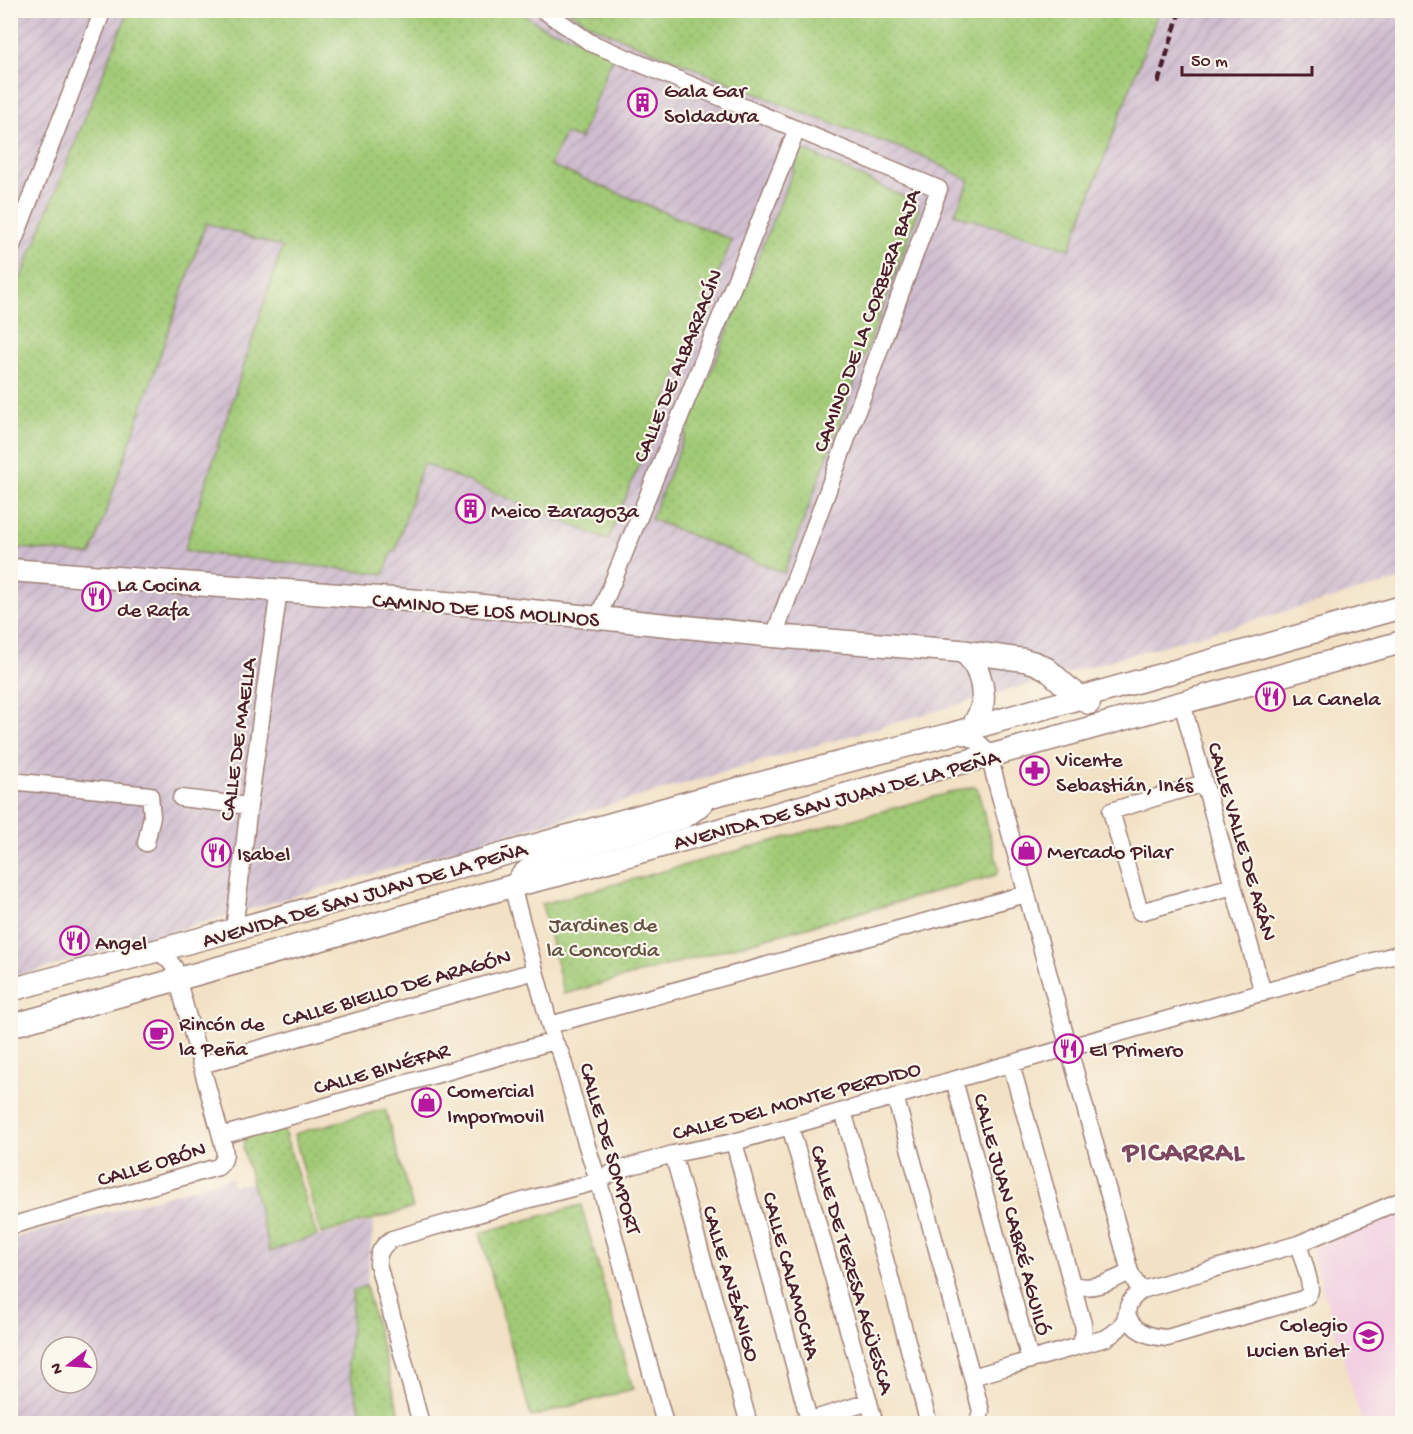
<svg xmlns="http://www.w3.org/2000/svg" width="1413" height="1434" font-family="'Gochi Hand',sans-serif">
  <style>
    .built { fill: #f2cfe1 }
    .industrial { fill: url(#industrial-furrows); fill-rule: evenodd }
    .grass { fill: url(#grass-dots); stroke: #767450; stroke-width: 1.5 }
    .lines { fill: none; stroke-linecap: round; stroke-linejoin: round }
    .street-casing { stroke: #9e8078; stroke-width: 19 }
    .secondary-casing { stroke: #9e8078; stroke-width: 25 }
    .street { stroke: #fff; stroke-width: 16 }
    .secondary { stroke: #fff; stroke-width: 22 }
    .rail { stroke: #4a1f2b; stroke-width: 4.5; stroke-dasharray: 9 4.5; stroke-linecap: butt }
    .labels { text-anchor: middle; stroke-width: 4.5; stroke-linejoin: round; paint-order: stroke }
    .poi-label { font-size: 22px; fill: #4a1f2b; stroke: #fbf7ec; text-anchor: start }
    .street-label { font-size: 22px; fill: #4a1f2b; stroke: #fbf7ec }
    .park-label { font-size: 22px; fill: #645242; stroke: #fbf7ec }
    .district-label { font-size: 28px; font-weight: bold; letter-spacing: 1.5px; fill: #7d4861; stroke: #fbf7ec }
  </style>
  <defs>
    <pattern id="industrial-furrows" width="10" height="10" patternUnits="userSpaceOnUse" patternTransform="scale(1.5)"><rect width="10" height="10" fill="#cfbdcf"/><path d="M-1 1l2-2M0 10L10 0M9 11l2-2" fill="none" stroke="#b3a2b2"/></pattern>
    <pattern id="grass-dots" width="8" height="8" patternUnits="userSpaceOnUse" patternTransform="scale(1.5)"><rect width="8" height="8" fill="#a1ca76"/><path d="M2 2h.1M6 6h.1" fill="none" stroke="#8cad66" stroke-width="1.8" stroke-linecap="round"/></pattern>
  </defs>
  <rect width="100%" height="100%" fill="#fbf7ec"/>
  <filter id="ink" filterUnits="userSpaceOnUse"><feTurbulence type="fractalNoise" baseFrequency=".0167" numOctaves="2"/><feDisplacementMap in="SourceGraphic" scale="12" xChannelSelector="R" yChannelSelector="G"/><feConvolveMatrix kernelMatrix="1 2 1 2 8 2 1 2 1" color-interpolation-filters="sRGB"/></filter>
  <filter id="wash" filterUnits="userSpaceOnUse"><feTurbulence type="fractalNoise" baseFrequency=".008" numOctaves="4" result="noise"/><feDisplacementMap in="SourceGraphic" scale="24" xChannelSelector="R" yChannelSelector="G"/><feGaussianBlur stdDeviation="1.35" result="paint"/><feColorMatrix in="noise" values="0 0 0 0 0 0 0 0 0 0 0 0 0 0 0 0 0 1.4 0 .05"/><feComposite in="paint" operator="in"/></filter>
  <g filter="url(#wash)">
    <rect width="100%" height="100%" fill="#f3e1c5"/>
    <path class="built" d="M1402,1213V1423H1362L1311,1249Z"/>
    <path class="industrial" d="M11,11H1402V579L1126,656L11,978Z
      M231,1178L233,1186L252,1183L271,1251L284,1246L374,1221L366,1286L353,1290L351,1330L347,1364L364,1423L11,1424V1239ZM51,1347H87V1383H51Z"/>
    <path class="grass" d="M128,11H518L543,27L591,43L616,54L609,65L580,139L565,133L550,165L732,240L608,540L423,463L395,552H392L384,574L184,551L282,247L206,223L91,555L10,547L11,303Z
      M568,11H1159L1070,249L954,214L970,181L923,156L803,113L597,28Z
      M802,149L910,200L916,204L919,210L784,573L651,519Z
      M974,786L977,788L999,869L996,875L564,994L542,904Z
      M385,1109L413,1208L321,1234L294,1134Z
      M280,1119L317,1236L284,1246L270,1252L243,1148L248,1128Z
      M581,1205L633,1389L531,1417L480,1233Z
      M366,1286L370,1302L402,1423H364L347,1364L351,1330L353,1290Z"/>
  </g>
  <g filter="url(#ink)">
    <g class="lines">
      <defs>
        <path id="street" d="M543,10L591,43L939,189L774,636
          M10,251L103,10
          M598,618L797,129
          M1182,703L1263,993
          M952,735C969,735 981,740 989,756L1130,1272L1137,1285L1142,1290
          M10,781L150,795L152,816L146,843
          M1204,783L1111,811L1140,912L1233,886
          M181,798L249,806
          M234,930L249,806L279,590
          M550,1025L1026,894
          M1011,1064L1083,1324C1085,1333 1083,1338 1079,1346
          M201,1065L535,971
          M954,1080L1030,1360
          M895,1096L972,1377
          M843,1111L888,1270L929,1424
          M790,1126L875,1424
          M221,1136L554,1041
          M734,1142L809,1420
          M673,1154L749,1424
          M10,1226L218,1167C229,1158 224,1149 221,1136L174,967C169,959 164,955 155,951
          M1073,1285C1093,1291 1112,1281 1130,1272
          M1127,1314C1132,1331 1150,1337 1167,1338L1300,1300C1305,1298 1309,1296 1310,1290C1311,1281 1301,1254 1298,1244
          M421,1424L378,1264C378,1252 382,1246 392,1239L530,1199L599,1181L615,1171L673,1154L734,1142L1402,953
          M665,1424L604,1199L586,1143L561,1054L554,1041L512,886C518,873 526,866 539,861L684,820C696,813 704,807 711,796
          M798,1424L869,1402
          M975,1424L979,1420L981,1411L972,1377L1106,1338C1115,1333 1125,1324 1127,1313C1129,1307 1126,1310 1129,1304C1132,1298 1137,1294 1142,1290L1298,1244L1402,1200"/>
        <path id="secondary" d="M10,570L473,605L774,636L960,651L1024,660L1035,663L1047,669L1067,687L1089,703
          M960,651C964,653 969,656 971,660C980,671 985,692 982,706C980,714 976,721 972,728
          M10,990L234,930L711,796L948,735L1402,607
          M10,1026L512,886L561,874L948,766L989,756L1402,642"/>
      </defs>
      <use href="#street" class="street-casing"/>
      <use href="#secondary" class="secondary-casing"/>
      <use href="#street" class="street"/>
      <use href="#secondary" class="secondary"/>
      <path class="rail" d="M1158,83L1180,10"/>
    </g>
  </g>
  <defs>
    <symbol id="building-ring" viewBox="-11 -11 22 22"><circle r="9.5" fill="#fbf7ec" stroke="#b5179e" stroke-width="1.5"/><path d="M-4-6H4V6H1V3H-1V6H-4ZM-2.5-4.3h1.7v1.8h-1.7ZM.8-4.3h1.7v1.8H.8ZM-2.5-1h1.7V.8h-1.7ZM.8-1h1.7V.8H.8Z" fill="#b5179e"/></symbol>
    <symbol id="restaurant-ring" viewBox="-11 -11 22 22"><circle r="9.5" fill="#fbf7ec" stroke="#b5179e" stroke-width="1.5"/><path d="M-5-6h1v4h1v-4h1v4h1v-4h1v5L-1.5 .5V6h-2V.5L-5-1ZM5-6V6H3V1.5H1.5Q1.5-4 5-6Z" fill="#b5179e"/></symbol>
    <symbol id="pharmacy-ring" viewBox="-11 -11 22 22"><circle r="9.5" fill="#fbf7ec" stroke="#b5179e" stroke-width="1.5"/><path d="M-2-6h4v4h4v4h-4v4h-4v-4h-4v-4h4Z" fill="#b5179e"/></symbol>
    <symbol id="shop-ring" viewBox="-11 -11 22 22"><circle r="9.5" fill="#fbf7ec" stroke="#b5179e" stroke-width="1.5"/><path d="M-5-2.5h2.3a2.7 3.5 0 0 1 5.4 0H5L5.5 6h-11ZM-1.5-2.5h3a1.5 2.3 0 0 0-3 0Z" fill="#b5179e"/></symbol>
    <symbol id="cafe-ring" viewBox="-11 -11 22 22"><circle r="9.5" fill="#fbf7ec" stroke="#b5179e" stroke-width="1.5"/><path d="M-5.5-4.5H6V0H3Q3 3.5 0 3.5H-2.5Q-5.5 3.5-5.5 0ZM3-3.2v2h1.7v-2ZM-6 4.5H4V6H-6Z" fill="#b5179e"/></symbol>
    <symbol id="school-ring" viewBox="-11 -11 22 22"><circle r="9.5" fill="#fbf7ec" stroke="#b5179e" stroke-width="1.5"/><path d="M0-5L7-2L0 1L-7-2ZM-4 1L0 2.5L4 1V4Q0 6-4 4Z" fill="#b5179e"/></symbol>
  </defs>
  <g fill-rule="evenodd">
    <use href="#building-ring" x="626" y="86" width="33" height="33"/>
    <use href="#building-ring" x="454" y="492" width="33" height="33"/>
    <use href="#restaurant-ring" x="80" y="580" width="33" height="33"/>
    <use href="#restaurant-ring" x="1254" y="680" width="33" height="33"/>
    <use href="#pharmacy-ring" x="1018" y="754" width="33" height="33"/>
    <use href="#shop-ring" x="1010" y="834" width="33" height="33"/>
    <use href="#restaurant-ring" x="200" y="836" width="33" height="33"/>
    <use href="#restaurant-ring" x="58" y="924" width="33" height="33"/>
    <use href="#cafe-ring" x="142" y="1018" width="33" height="33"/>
    <use href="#restaurant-ring" x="1052" y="1032" width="33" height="33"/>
    <use href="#shop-ring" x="410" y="1086" width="33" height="33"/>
    <use href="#school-ring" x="1352" y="1320" width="33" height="33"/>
  </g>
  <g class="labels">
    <g class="poi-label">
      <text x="664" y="97">Gala Gar<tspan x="664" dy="25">Soldadura</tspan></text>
      <text x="491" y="517">Meico Zaragoza</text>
      <text x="117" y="591">La Cocina<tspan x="117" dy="25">de Rafa</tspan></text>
      <text x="1292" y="705">La Canela</text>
      <text x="1056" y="766">Vicente<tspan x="1056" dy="25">Sebastián, Inés</tspan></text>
      <text x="1047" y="858">Mercado Pilar</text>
      <text x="237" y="860">Isabel</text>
      <text x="95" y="949">Angel</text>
      <text x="179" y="1030">Rincón de<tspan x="179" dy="25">la Peña</tspan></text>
      <text x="1089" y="1056">El Primero</text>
      <text x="447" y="1097">Comercial<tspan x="447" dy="25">Impormovil</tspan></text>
      <text x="1348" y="1331" text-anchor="end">Colegio<tspan x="1348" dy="25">Lucien Briet</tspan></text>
    </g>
    <g class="street-label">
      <text transform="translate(865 320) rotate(-70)" y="8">CAMINO DE LA CORBERA BAJA</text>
      <text transform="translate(676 365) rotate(-68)" y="8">CALLE DE ALBARRACÍN</text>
      <text transform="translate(486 608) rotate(5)" y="8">CAMINO DE LOS MOLINOS</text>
      <text transform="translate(236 739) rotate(-82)" y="8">CALLE DE MAELLA</text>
      <text transform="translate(836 798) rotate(-15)" y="8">AVENIDA DE SAN JUAN DE LA PEÑA</text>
      <text transform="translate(1244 841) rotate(74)" y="8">CALLE VALLE DE ARÁN</text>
      <text transform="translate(364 893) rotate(-16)" y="8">AVENIDA DE SAN JUAN DE LA PEÑA</text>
      <text transform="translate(396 986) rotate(-16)" y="8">CALLE BIELLO DE ARAGÓN</text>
      <text transform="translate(381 1067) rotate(-16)" y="8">CALLE BINÉFAR</text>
      <text transform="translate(796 1099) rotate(-15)" y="8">CALLE DEL MONTE PERDIDO</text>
      <text transform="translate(612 1148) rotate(74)" y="8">CALLE DE SOMPORT</text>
      <text transform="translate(151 1162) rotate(-17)" y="8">CALLE OBÓN</text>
      <text transform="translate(1014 1214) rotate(75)" y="8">CALLE JUAN CABRÉ AGUILÓ</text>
      <text transform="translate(854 1269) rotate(74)" y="8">CALLE DE TERESA AGÜESCA</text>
      <text transform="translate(793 1275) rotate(75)" y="8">CALLE CALAMOCHA</text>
      <text transform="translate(733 1283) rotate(74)" y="8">CALLE ANZÁNIGO</text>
    </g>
    <g class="park-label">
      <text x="603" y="931">Jardines de<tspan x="603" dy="25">la Concordia</tspan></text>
    </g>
    <g class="district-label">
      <text x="1184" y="1160">PICARRAL</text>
    </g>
  </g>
  <rect width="1413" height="1434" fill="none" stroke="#fbf7ec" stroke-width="36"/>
  <g transform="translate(69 1365) rotate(253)"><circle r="28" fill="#fbf7ec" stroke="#b4a19f" stroke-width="1.5"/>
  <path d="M0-4.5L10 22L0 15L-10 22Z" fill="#b5179e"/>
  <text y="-9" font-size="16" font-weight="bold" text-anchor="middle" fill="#4a1f2b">N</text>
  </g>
  <path d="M1182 66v9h130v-9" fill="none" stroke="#4a1f2b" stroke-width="3"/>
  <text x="1191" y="66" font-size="18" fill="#4a1f2b" stroke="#fbf7ec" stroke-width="4.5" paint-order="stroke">50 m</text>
</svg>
